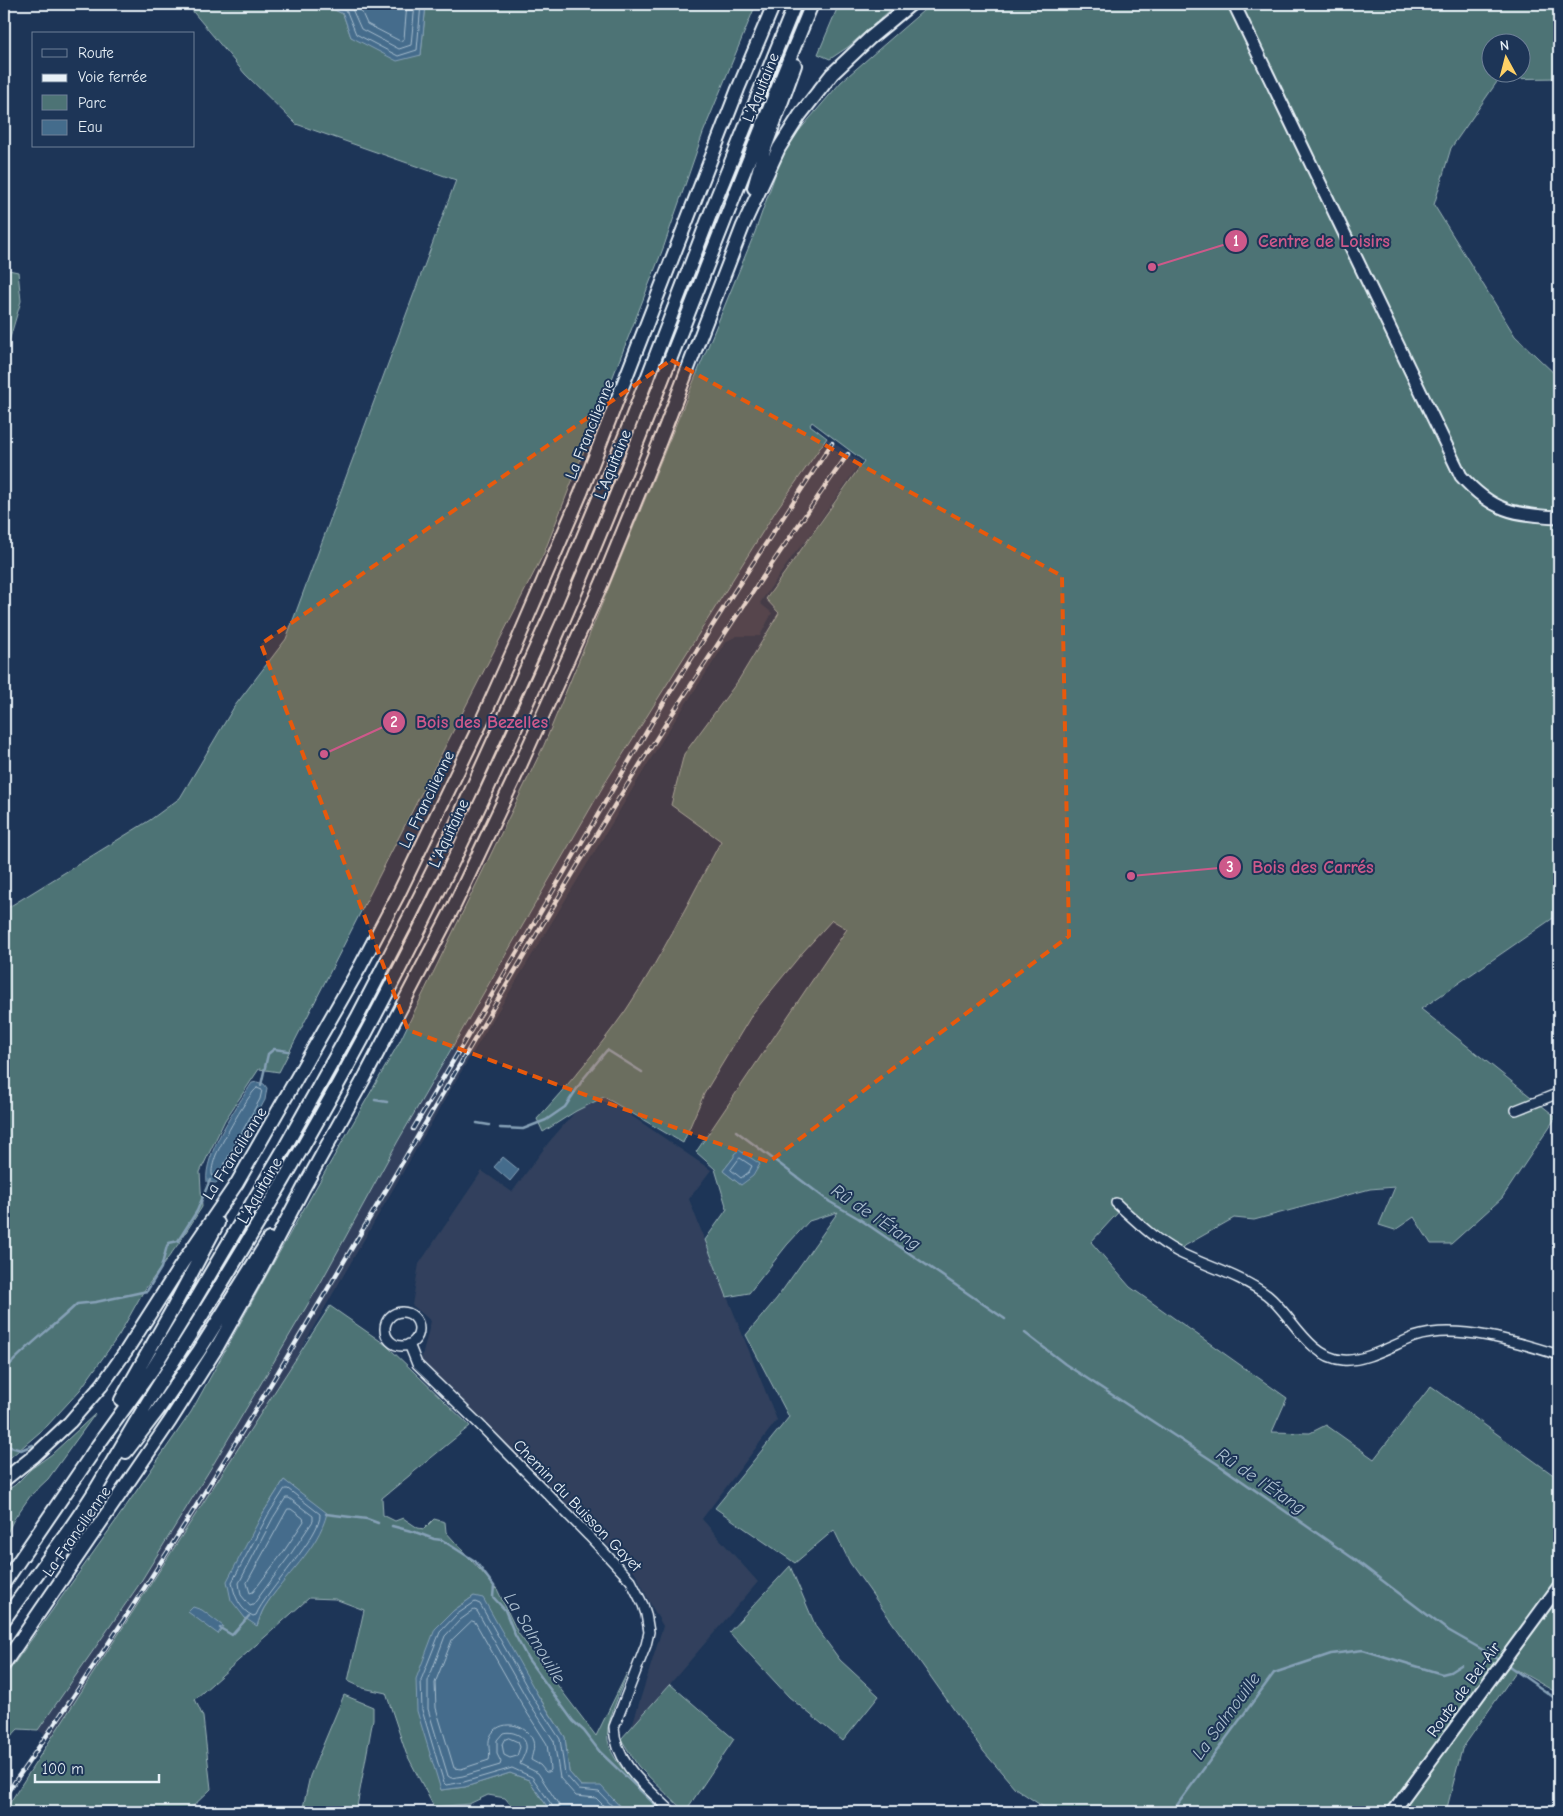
<svg xmlns="http://www.w3.org/2000/svg" width="1563" height="1816" font-family="'Comic Neue',sans-serif">
  <style>
    .built { fill: #31415d }
    .green { fill: #4d7375; stroke: #9ab2b6; fill-rule: evenodd }
    .water { fill: #446c8c; stroke: #86a1b7 }
    .lines { fill: none; stroke-linecap: round; stroke-linejoin: round }
    .shore { stroke: #a6bccd; stroke-width: 1 }
    .stream { stroke: #86a1b7; stroke-width: 2.5 }
    .minor-casing { stroke: #e8f1f8; stroke-width: 12 }
    .major-casing { stroke: #e8f1f8; stroke-width: 15 }
    .highway-casing { stroke: #e8f1f8; stroke-width: 16 }
    .minor { stroke: #1d3557; stroke-width: 9 }
    .major { stroke: #1d3557; stroke-width: 11 }
    .highway { stroke: #1d3557; stroke-width: 12 }
    .rail-casing { stroke: #e8f1f8; stroke-width: 4.5 }
    .rail { stroke: #1d3557; stroke-width: 2.5; stroke-dasharray: 8; stroke-linecap: butt }
    .marked { fill: #e8590c; fill-opacity: 0.2; stroke: #e8590c; stroke-width: 4; stroke-dasharray: 10 6; stroke-linejoin: round }
    .labels { text-anchor: middle; stroke-width: 4; stroke-linejoin: round; paint-order: stroke }
    .street-label { font-size: 16px; fill: #e8f1f8; stroke: #1d3557 }
    .water-label { font-size: 18px; font-style: italic; fill: #afc2d2; stroke: #1d3557 }
    .leader { fill: none; stroke: #cd598a; stroke-width: 2 }
    .callout-dot { fill: #cd598a; stroke: #1d3557; stroke-width: 2 }
    .mark-label { font-size: 15px; text-anchor: middle; font-weight: bold; fill: #fff }
    .callout-label { font-size: 18px; text-anchor: middle; font-weight: bold; fill: #cd598a; stroke: #1d3557; stroke-width: 4; stroke-linejoin: round; paint-order: stroke }
  </style>
  <rect width="100%" height="100%" fill="#1d3557"/>
  <filter id="ink" filterUnits="userSpaceOnUse"><feTurbulence type="fractalNoise" baseFrequency=".02" numOctaves="2"/><feDisplacementMap in="SourceGraphic" scale="10" xChannelSelector="R" yChannelSelector="G"/><feConvolveMatrix kernelMatrix="1 2 1 2 8 2 1 2 1" color-interpolation-filters="sRGB"/></filter>
  <g filter="url(#ink)">
    <path class="built" d="M827,438L861,462L806,541L795,553L760,603L772,613L760,636H737L727,641L664,737L455,1082L226,1479L51,1739L38,1730L146,1564L443,1064L605,783L777,509Z
      M604,1097L711,1170L689,1199L714,1264L777,1420L702,1519L758,1582L631,1729L663,1626L652,1607L635,1572L421,1360L431,1321L412,1305L419,1264L482,1171L512,1192L549,1142L576,1111Z"/>
    <path class="green" d="M189,4H322L343,14L351,37L421,55L426,4H756L703,133L664,246L544,553L279,1072L259,1069L225,1120L200,1172L202,1207L179,1243L143,1292L119,1335L80,1390L47,1426L4,1463V910L150,820L180,798L234,707L286,639L456,180L296,124L245,74L194,13Z
      M839,4H897L848,47L830,59L818,54Z
      M931,4H1229L1242,9L1241,4H1559V78L1499,79L1451,148L1434,205L1515,336L1559,378V914L1421,1009L1556,1117L1502,1198L1451,1244H1431L1414,1217L1395,1230L1379,1225L1395,1187L1370,1189L1254,1220L1234,1218L1181,1248L1164,1238L1124,1206L1091,1242L1130,1287L1287,1398L1272,1432L1310,1433L1326,1425L1374,1459L1431,1386L1559,1479V1694L1517,1670L1462,1749L1446,1812H1051L1015,1788L984,1752L850,1563L834,1530L795,1563L715,1508L789,1417L746,1335L777,1298L838,1212L809,1221L787,1245L749,1293L727,1297L705,1240L727,1209L715,1169L696,1152L847,929L832,920L803,952L753,1013L704,1094L683,1143L604,1097L576,1111L543,1132L537,1119C568,1085 599,1048 626,1010C662,956 691,897 721,841L671,805L684,754L738,681L779,613L766,599L864,461L812,422L810,425L827,438L777,509L605,783L398,1141L321,1282L214,1463L138,1586L38,1730L18,1729L4,1744V1678L115,1522L191,1412L294,1226L400,1041L544,745L755,232L785,147L841,82ZM1490,42H1520V72H1490ZM734,1157L741,1185L723,1171Z
      M4,269L18,272L21,301L4,358Z
      M330,1306L386,1345L470,1426L382,1498L383,1515L395,1521L403,1518L418,1528L424,1529L434,1519L445,1522L446,1532L497,1589L518,1633L596,1736L627,1673C621,1690 612,1709 608,1728C602,1761 647,1792 668,1812H625L601,1787L581,1786L569,1772L565,1737L474,1596L453,1611L441,1790L465,1787L510,1773L529,1780L551,1812H517L505,1798L488,1795L469,1804L434,1807L406,1753L386,1693L363,1688L348,1681L364,1610L335,1599L309,1598L195,1699L203,1717L211,1789L187,1812H6L7,1807ZM284,1480L326,1513C317,1550 283,1576 264,1608C261,1613 259,1620 257,1626L251,1621L259,1523L263,1513Z
      M95,1414L48,1479L31,1495L14,1519L4,1539V1492L15,1485L31,1469L52,1454Z
      M790,1566L816,1627L840,1660L879,1696L843,1741L789,1697L729,1632Z
      M670,1684L734,1739L685,1812L638,1766L621,1739Z
      M344,1695L373,1707V1719L356,1812H302L310,1776Z"/>
    <path class="water" d="M322,4H426L421,55L397,61L351,37L343,14Z
      M257,1082L264,1084L267,1088L265,1100L224,1175L216,1183L207,1182C203,1155 237,1106 252,1083Z
      M739,1150L760,1164L753,1176L741,1185L723,1171L734,1157V1154Z
      M503,1157L519,1170L510,1181L494,1167Z
      M284,1480L327,1513C318,1550 284,1576 264,1608C261,1613 259,1620 257,1626L245,1618L231,1600L227,1581L263,1513Z
      M474,1596L483,1598L540,1699L565,1737L569,1772L581,1786H601L625,1812H551L529,1780L510,1773L465,1787L441,1790L417,1711L416,1679L435,1629L453,1611Z
      M193,1607L202,1610L223,1626L218,1634L188,1612Z"/>
    <g class="lines">
      <path class="shore" d="M333,4L347,12L356,34L398,56L417,50L421,4
        M347,4L352,9L361,29L399,49L411,45L415,4
        M358,4L367,24L400,41L404,39L407,4
        M257,1088L262,1090L260,1099L220,1172L215,1177H213C210,1172 214,1161 216,1155C222,1142 248,1094 257,1088Z
        M740,1158L752,1166L749,1172L741,1178L731,1170Z
        M285,1489H288L320,1514C322,1535 266,1591 256,1615L253,1616C240,1610 234,1595 232,1582L268,1515Z
        M286,1498H289L313,1516V1521L290,1555L253,1605L250,1606L241,1595L239,1583L273,1518Z
        M288,1509H291L303,1518L304,1521L284,1551L253,1592L250,1593L247,1583Z
        M472,1621L475,1622L524,1708L547,1744L550,1769L549,1772H546L540,1765L531,1760C532,1754 535,1748 533,1741C527,1723 498,1718 490,1737C487,1744 491,1753 489,1760L461,1769L454,1768L436,1708L435,1683L452,1640Z
        M509,1738L518,1742L520,1747L517,1756L510,1758L504,1755L502,1744L504,1740Z
        M554,1812V1808L532,1777L512,1768L464,1782L446,1785L444,1783L422,1710L421,1680L440,1632L456,1615L475,1602L480,1604L535,1701L560,1739L565,1774L579,1790L599,1792L618,1812
        M561,1812L559,1805L538,1773L520,1764C521,1760 525,1755 526,1749C528,1737 513,1730 503,1733L497,1740V1754L501,1762L500,1765L463,1776L451,1778L448,1776L428,1709V1681L445,1636L460,1620L474,1610L477,1611L530,1704L554,1741L560,1778L576,1796L596,1798L610,1812"/>
      <path class="stream" d="M261,1085L268,1054L274,1049L288,1051
        M375,1100L387,1102
        M477,1123L489,1125
        M500,1128L523,1129L546,1120L565,1107L584,1078L607,1050L642,1072
        M736,1131L830,1202L858,1218L1005,1319
        M1025,1333L1065,1364L1216,1463L1354,1559L1446,1629L1497,1658
        M4,1371C26,1346 53,1327 77,1304L96,1302L147,1291L161,1268L167,1246L169,1243L178,1241L197,1211L210,1180
        M4,1445L21,1450L33,1445
        M326,1514L367,1519L378,1523
        M392,1526L415,1532L434,1539L442,1540L475,1561L494,1586L493,1597L505,1610L515,1635L528,1659L573,1721L584,1731L600,1752L663,1812
        M220,1628L232,1635L249,1616
        M1509,1666L1559,1701
        M1172,1812L1274,1673L1331,1654L1363,1650L1442,1674L1450,1672L1461,1665"/>
      <defs>
        <path id="minor" d="M1516,1110L1559,1093
          M1116,1203C1136,1221 1155,1240 1178,1252C1208,1267 1240,1275 1267,1295C1291,1314 1309,1358 1343,1360C1365,1362 1393,1345 1414,1337C1457,1323 1518,1342 1559,1355
          M385 1329a17 17 0 1 1 34 0a17 17 0 1 1-34 0Z
          M409,1344L417,1364L479,1424L589,1536L631,1581L643,1605L646,1614L649,1632L646,1645L614,1727C615,1764 648,1788 672,1812"/>
        <path id="major" d="M1234,4L1461,476C1492,511 1514,515 1559,517
          M1393,1812L1559,1586"/>
        <path id="highway" d="M754,188L764,151L795,65
          M121,1400L172,1310L218,1223
          M126,1452L158,1410L199,1351L269,1239
          M4,1480L34,1456L70,1422L102,1385L126,1351L183,1262L237,1183L360,967L398,895L479,727L517,642L581,493L738,89L774,4
          M4,1583L98,1445L152,1370L193,1303L285,1147L357,1018L410,916L455,826L552,612L628,428L714,204L795,4
          M4,1620C33,1578 66,1537 93,1494C112,1463 130,1431 149,1400C206,1310 262,1220 314,1127C395,985 467,837 534,687C635,463 717,231 812,4
          M4,1664L170,1421L217,1347L262,1267L303,1189L366,1075L455,904L515,777L602,583L660,441L743,226L779,148L800,115L832,74L870,38L911,4"/>
      </defs>
      <use href="#minor" class="minor-casing"/>
      <use href="#major" class="major-casing"/>
      <use href="#highway" class="highway-casing"/>
      <use href="#minor" class="minor"/>
      <use href="#major" class="major"/>
      <use href="#highway" class="highway"/>
      <defs>
        <path id="rail" d="M413,1129L667,697L732,595L832,443
          M4,1797C216,1497 392,1174 581,860C665,721 755,586 848,454"/>
      </defs>
      <use href="#rail" class="rail-casing"/>
      <use href="#rail" class="rail"/>
    </g>
  </g>
  <path class="marked" d="M671,360L1062,576L1069,936L769,1162L408,1030L261,644Z"/>
  <g class="labels">
    <g class="street-label">
      <text transform="translate(760 87) rotate(-68)" y="6">L'Aquitaine</text>
      <text transform="translate(589 429) rotate(-68)" y="6">La Francilienne</text>
      <text transform="translate(612 464) rotate(-68)" y="6">L'Aquitaine</text>
      <text transform="translate(426 799) rotate(-64)" y="6">La Francilienne</text>
      <text transform="translate(448 833) rotate(-65)" y="6">L'Aquitaine</text>
      <text transform="translate(234 1153) rotate(-58)" y="6">La Francilienne</text>
      <text transform="translate(259 1190) rotate(-60)" y="6">L'Aquitaine</text>
      <text transform="translate(578 1505) rotate(46)" y="6">Chemin du Buisson Gayet</text>
      <text transform="translate(76 1531) rotate(-55)" y="6">La Francilienne</text>
      <text transform="translate(1463 1689) rotate(-54)" y="6">Route de Bel-Air</text>
    </g>
    <g class="water-label">
      <text transform="translate(876 1217) rotate(34)" y="6">Rû de l'Étang</text>
      <text transform="translate(1261 1481) rotate(34)" y="6">Rû de l'Étang</text>
      <text transform="translate(535 1638) rotate(59)" y="6">La Salmouille</text>
      <text transform="translate(1226 1716) rotate(-54)" y="6">La Salmouille</text>
    </g>
  </g>
  <path class="leader" d="M1152 267L1236 241M324 754L394 722M1131 876L1230 867"/>
  <g class="callout-dot">
    <circle cx="1152" cy="267" r="5"/>
    <circle cx="324" cy="754" r="5"/>
    <circle cx="1131" cy="876" r="5"/>
    <circle cx="1236" cy="241" r="12"/>
    <circle cx="394" cy="722" r="12"/>
    <circle cx="1230" cy="867" r="12"/>
  </g>
  <g class="mark-label">
    <text x="1236" y="246">1</text>
    <text x="394" y="727">2</text>
    <text x="1230" y="872">3</text>
  </g>
  <g class="callout-label">
    <text x="1324" y="247">Centre de Loisirs</text>
    <text x="482" y="728">Bois des Bezelles</text>
    <text x="1313" y="873">Bois des Carrés</text>
  </g>
  <rect width="1563" height="1816" fill="none" stroke="#1d3557" stroke-width="20"/>
  <rect x="10" y="10" width="1543" height="1796" fill="none" stroke="#e8f1f8" stroke-width="2" filter="url(#ink)"/>
  <rect x="32" y="32" width="162" height="115" fill="#1d3557" stroke="#6e8097"/>
  <rect x="42" y="49" width="25" height="8" fill="#1d3557" stroke="#6e8097"/>
  <text x="78" y="58" font-size="15" fill="#e8f1f8">Route</text>
  <rect x="42" y="74" width="25" height="8" fill="#e8f1f8" stroke="#6e8097"/>
  <text x="78" y="82" font-size="15" fill="#e8f1f8">Voie ferrée</text>
  <rect x="42" y="95" width="25" height="15" fill="#4d7375" stroke="#6e8097"/>
  <text x="78" y="108" font-size="15" fill="#e8f1f8">Parc</text>
  <rect x="42" y="120" width="25" height="15" fill="#446c8c" stroke="#6e8097"/>
  <text x="78" y="132" font-size="15" fill="#e8f1f8">Eau</text>
  <g transform="translate(1506 58) rotate(353)"><circle r="24" fill="#1d3557" stroke="#6e8097"/>
  <path d="M0-4L9 19L0 12L-9 19Z" fill="#ffd166"/>
  <text y="-8" font-size="14" font-weight="bold" text-anchor="middle" fill="#e8f1f8">N</text>
  </g>
  <path d="M35 1774v8h124v-8" fill="none" stroke="#e8f1f8" stroke-width="2.5"/>
  <text x="42" y="1774" font-size="15" fill="#e8f1f8" stroke="#1d3557" stroke-width="4" paint-order="stroke">100 m</text>
</svg>
